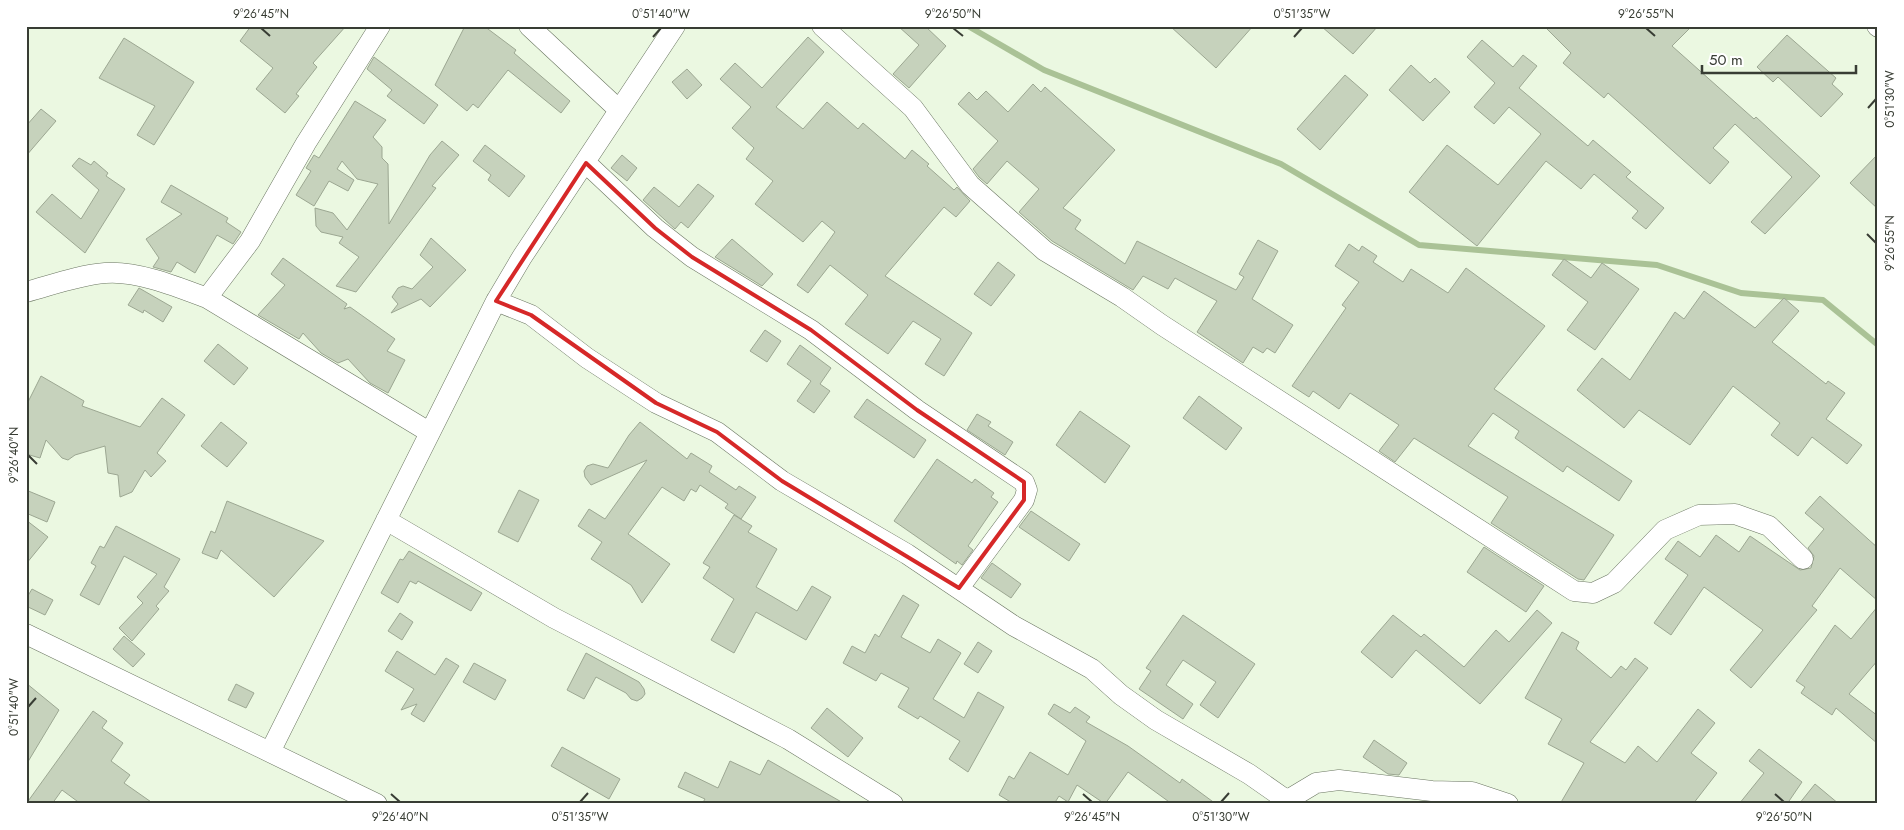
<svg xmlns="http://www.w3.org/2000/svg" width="1904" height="830" font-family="Jost,sans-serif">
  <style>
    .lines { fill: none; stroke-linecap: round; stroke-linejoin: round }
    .stream { stroke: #aac296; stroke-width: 6 }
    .building { fill: #c6d2bc; stroke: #9ca792 }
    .minor-casing { stroke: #6b7662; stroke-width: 21 }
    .minor { stroke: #fff; stroke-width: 20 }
    .marked { fill: none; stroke: #d62828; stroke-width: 4; stroke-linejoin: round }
    .ticks { fill: none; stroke: #383d34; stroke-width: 2 }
    .neatline { fill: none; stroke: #383d34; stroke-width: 2 }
    .ticks-label { font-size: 12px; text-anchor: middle; fill: #383d34 }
  </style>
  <rect width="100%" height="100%" fill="#ebf8e1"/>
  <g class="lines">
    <path class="stream" d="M968,26L1044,70L1281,164L1419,245L1657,265L1741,293L1823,300L1878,345"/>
  </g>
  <path class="building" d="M251,26H346L313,63L317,67L296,94L299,96L285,113L256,89L273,68L240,41Z
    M465,26H484L516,50L514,53L570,101L561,113L508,70L478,108L473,104L467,111L435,85Z
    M898,26H925L946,46L909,88L893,74L919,45Z
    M1170,26H1253L1216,68Z
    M1321,26H1378L1353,54Z
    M1544,26H1692L1672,46L1754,119L1756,117L1820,176L1765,234L1751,222L1792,177L1735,124L1713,148L1729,162L1710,184L1608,93L1604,98L1563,63L1571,53Z
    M1787,35L1836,78L1832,84L1843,94L1821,117L1778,77L1773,82L1757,67Z
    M808,37L824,52L776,107L803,129L827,102L858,129L863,123L905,159L912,150L929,164L927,166L954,190L957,187L970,201L956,217L944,207L885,276L972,333L944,376L925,364L941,339L913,321L888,354L845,324L868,295L830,265L808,293L797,285L835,232L822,221L803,242L755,204L773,181L746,159L754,148L732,128L751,107L720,79L735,63L762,88Z
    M124,38L194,82L154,145L137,135L155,106L99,78Z
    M1482,40L1513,67L1523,55L1537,66L1519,88L1588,146L1593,140L1631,172L1626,177L1664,208L1646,229L1632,218L1638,211L1594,174L1581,189L1546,161L1477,246L1409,192L1447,145L1498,185L1541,134L1509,107L1494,124L1474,107L1495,83L1467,57Z
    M374,57L438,105L424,124L387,96L392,90L367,69Z
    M1411,65L1430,83L1435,78L1450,92L1423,121L1389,90Z
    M687,69L702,85L687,99L672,82Z
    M1345,75L1368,95L1320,150L1297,129Z
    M1033,84L1041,92L1045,87L1115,150L1063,208L1081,220L1075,229L1125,264L1137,241L1236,290L1244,277L1239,274L1258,240L1278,251L1252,299L1293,325L1275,353L1267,348L1263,353L1253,347L1243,363L1197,332L1217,301L1175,278L1168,289L1143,276L1133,290L1052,241L1019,212L1039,189L1007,161L987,184L979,177L973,169L998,141L958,104L969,92L977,100L986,91L1008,112Z
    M355,101L386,120L373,137L382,147V158L388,164L389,224L430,155L442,141L459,155L432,186L436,188L356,292L336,286L359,257L339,243L343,237L321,232L316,226L315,208L333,213L347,230L378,184L357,179L342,161L337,169L354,180L348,191L329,181L314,206L296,195L311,171L306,168L314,155L319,158Z
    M41,109L56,121L26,156V126Z
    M485,145L525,176L509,197L488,180L491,175L473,161Z
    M1878,154V209L1850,183Z
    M622,155L637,168L627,181L611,168Z
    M79,158L91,165L94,161L108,173L106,176L125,189L85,253L36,212L52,194L81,219L99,190L72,166Z
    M698,184L714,196L688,228L681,222L675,229L643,200L654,187L679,207Z
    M171,185L228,218L226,222L241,232L233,244L217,235L195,273L177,262L171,272L153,267L159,258L146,239L182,214L161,202Z
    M431,238L466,270L430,307L421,299L391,313L398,304L392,297L398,288L403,286L412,289L433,267L420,255Z
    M732,239L773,274L762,286L715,257Z
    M1349,244L1359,251L1362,246L1377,256L1373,262L1403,282L1411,269L1448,293L1466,268L1545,326L1494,389L1632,481L1619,501L1567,466L1563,472L1515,438L1519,431L1493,413L1468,446L1614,535L1584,580L1578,579L1491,523L1508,497L1414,438L1395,462L1379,451L1399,425L1350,393L1339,409L1313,391L1309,397L1292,386L1346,308L1342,305L1359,282L1335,266Z
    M283,258L347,304L344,309L350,307L395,339L387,351L405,360L388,393L370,383L348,359L338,363L321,353L303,333L299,339L258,315L285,285L271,274Z
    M1564,259L1591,278L1602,263L1639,289L1595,350L1567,330L1588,302L1552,275Z
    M998,262L1015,275L991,306L974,294Z
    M139,288L172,307L163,322L144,310L143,313L128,305Z
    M1704,291L1755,328L1784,298L1799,311L1772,342L1826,384L1828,381L1845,393L1826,419L1862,445L1847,464L1812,437L1798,456L1771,435L1780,423L1733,386L1690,445L1639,410L1624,428L1577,390L1602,358L1630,380L1675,312L1684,319Z
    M765,330L781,341L767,362L750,351Z
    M218,344L248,368L234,385L204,361Z
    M800,345L831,368L820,384L830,391L814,413L797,401L811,381L787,364Z
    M41,376L84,401L82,406L140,427L162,398L185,415L157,453L166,461L151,477L145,470L132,492L120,497L118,475L108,473L105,446L75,455L68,460L62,458L46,440L40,458L26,454V406Z
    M1199,396L1242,428L1226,450L1183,418Z
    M867,399L926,440L914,458L854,417Z
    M1080,411L1130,446L1105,483L1056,445Z
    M977,414L991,422L988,426L1013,442L1005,455L967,430Z
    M221,422L247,443L227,467L201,446Z
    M640,422L687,459L691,453L712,466L709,472L736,490L739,486L756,497L741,519L725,508L728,504L700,485L696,492L691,489L684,501L662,487L628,534L670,564L642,603L631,585L591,559L602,542L578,526L589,509L605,519L647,460L591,485L585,477L584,471L587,466L593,464L608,468L629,435Z
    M937,459L972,483L975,479L994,493L991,497L998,502L968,546L973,550L962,565L957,561L956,564L894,521Z
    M26,490L55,502L47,522L26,513Z
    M519,490L539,500L518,542L498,532Z
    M1820,496L1878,548V601L1840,568L1812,606L1817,610L1751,688L1730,670L1763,630L1704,587L1671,635L1654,623L1688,575L1665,559L1678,541L1700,557L1716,535L1739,552L1750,536L1800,570L1811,568L1814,556L1808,548L1824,529L1805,513Z
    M227,501L324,541L274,597L221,550L217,559L202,553L211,531L215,533Z
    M1031,511L1080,544L1069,561L1019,527Z
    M734,515L752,526L748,532L777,549L756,587L797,611L812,586L831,597L806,640L756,612L734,653L711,640L734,599L703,578L710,567L703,563Z
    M26,520L48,537L26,564Z
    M116,526L180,559L164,587L169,591L156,606L159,609L132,641L119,628L143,603L137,597L157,574L124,556L99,605L80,595L96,566L91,563L100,546L104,548Z
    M1484,547L1544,586L1526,612L1467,572Z
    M409,551L482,593L471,611L418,581L416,584L410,581L398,603L381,593L400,559L403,560Z
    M992,563L1021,584L1011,598L981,578Z
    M32,589L53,600L45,615L26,606V599Z
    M903,595L919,605L901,637L930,653L938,639L961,653L933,699L964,718L978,692L1004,707L968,772L949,759L960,741L920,716L918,719L898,707L909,688L881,673L876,681L843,663L852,646L865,653L875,634L879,637Z
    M1878,606V660L1849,694L1878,716V744L1836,708L1832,715L1801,693L1805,687L1796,681L1835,625L1851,639Z
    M1537,610L1552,623L1480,704L1416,650L1392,678L1361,652L1393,615L1421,637L1424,634L1464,667L1496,630L1509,642Z
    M400,613L413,622L402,640L388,631Z
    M1183,615L1255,664L1218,718L1200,705L1216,682L1183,660L1166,685L1193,704L1183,719L1139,689L1151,671L1146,668Z
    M1562,632L1579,642L1576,649L1611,678L1621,666L1626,670L1635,658L1648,668L1590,742L1625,763L1638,746L1657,762L1698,709L1715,723L1691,753L1717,773L1693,804H1560L1584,763L1548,744L1562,719L1525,698Z
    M124,636L145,654L133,667L113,649Z
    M978,642L992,651L978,673L964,664Z
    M397,651L435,675L446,658L459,666L424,722L411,714L417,704L401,710L414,689L385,671Z
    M586,653L639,682L644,689L645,694L642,698L637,701L631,699L626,693L596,677L584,699L567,690Z
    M474,663L506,680L495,700L463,682Z
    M26,683L59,710L26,765Z
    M236,684L254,693L246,708L228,700Z
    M1054,704L1070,713L1075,707L1090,717L1086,722L1128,746L1180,783L1182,779L1216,804H1172L1128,772L1105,804L1077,785L1068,802L1059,796L1054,804H1014L999,795L1009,776L1014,779L1030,752L1068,775L1086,741L1048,714Z
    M827,708L863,738L848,757L811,728Z
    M93,711L107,721L102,728L123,743L111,761L130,775L124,783L154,804H81L62,790L52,804H26Z
    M1374,740L1407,763L1399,775L1388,774L1363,757Z
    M562,747L620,779L609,799L551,766Z
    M1759,749L1802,782L1787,804H1739L1764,773L1749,761Z
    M768,760L845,804H702L705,799L678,787L685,772L718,788L730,761L760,775Z
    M1815,784L1839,804H1799Z"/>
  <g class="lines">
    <defs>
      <path id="minor" d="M529,26L618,109
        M822,26L913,108L970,185L1045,251L1122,297L1162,325L1574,591L1593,593L1614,583L1665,530L1699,515L1735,514L1769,526L1803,559
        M1877,26L1878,27
        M586,163L655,228L692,257L811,330L917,410L1024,482L1027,490L1024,500L959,588
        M26,292C52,285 79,275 105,273C136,270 178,287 207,298L429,432
        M207,298L250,241L306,143L380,26
        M496,301L531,315L587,358L656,403L717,432L782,481L907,554L1014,626L1092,669L1121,695L1156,720L1249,774L1292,804
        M386,520L554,618L788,739L893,804
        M26,634L377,804
        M270,752L496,301L522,257L675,26
        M1281,804L1316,783L1339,780L1432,791L1472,792L1508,804"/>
    </defs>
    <use href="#minor" class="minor-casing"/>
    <use href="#minor" class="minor"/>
  </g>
  <path class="marked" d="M586,163L655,228L692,257L811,330L917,410L1024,482V500L959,588L782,481L717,432L656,403L531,315L496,301Z"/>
  <path class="ticks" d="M261,28L270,36M953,28L963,36M1646,28L1655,36M653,37L661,28M1294,37L1302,28M1868,108L1876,99M1867,234L1876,243M28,455L37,464M28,707L36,698M391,794L400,802M1083,794L1092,802M1775,794L1784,802M580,802L588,793M1221,802L1229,793"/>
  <rect width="1904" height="830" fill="none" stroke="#ffffff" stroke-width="55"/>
  <path d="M1702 65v8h154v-8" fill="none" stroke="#383d34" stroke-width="2.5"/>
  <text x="1709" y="65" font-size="15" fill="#383d34" stroke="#ffffff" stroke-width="4" paint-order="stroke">50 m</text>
  <rect x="28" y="28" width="1848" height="774" class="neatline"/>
  <g class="ticks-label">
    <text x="261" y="18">9°26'45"N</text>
    <text x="661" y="18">0°51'40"W</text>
    <text x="953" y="18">9°26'50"N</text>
    <text x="1302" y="18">0°51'35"W</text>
    <text x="1646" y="18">9°26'55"N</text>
    <text transform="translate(1890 99) rotate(-90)" y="4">0°51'30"W</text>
    <text transform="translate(1890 243) rotate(-90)" y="4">9°26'55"N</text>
    <text transform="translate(14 455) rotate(-90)" y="4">9°26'40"N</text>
    <text transform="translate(14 707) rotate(-90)" y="4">0°51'40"W</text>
    <text x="400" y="821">9°26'40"N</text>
    <text x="580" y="821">0°51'35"W</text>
    <text x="1092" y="821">9°26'45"N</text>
    <text x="1221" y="821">0°51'30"W</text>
    <text x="1784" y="821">9°26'50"N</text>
  </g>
</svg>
